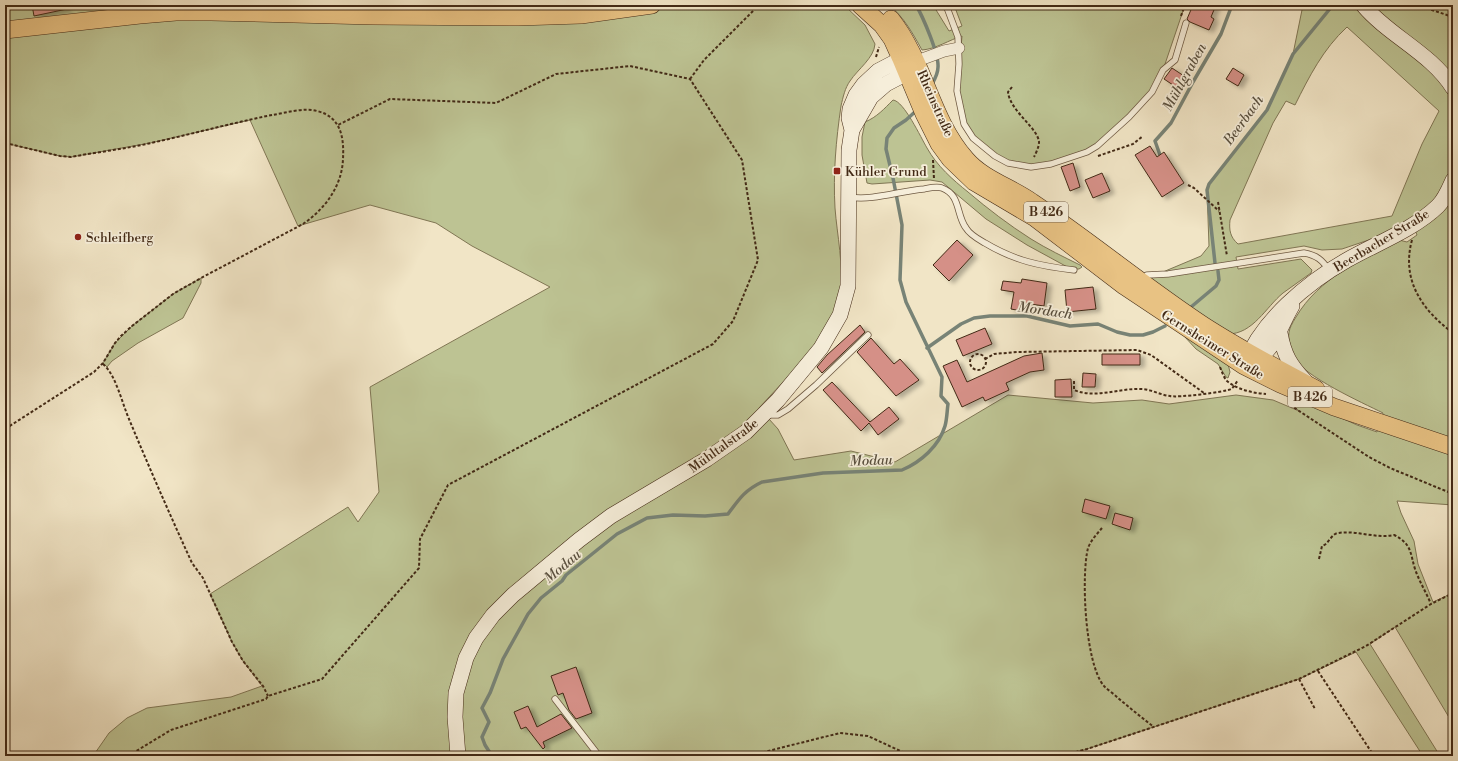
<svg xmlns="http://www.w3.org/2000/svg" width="1458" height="761" font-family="'Libre Bodoni',serif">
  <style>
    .green { fill: #bdc393; stroke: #807654; fill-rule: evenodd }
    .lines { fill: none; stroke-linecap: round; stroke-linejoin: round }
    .stream { stroke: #788376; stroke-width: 3.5 }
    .building { fill: #d59087; stroke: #432a16; filter: url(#shadow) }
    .lane-casing { stroke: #6e5942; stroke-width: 7 }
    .street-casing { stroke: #6e5942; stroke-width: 12 }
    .secondary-casing { stroke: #432a16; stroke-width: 16 }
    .primary-casing { stroke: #432a16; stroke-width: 18 }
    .path { stroke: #432a16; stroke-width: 2; stroke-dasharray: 3 2; stroke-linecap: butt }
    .lane { stroke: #f6eeda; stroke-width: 5.5 }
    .street { stroke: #f6eeda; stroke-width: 11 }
    .secondary { stroke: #f6eeda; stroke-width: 15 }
    .primary { stroke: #e8c283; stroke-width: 17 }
    .poi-dot { fill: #8f2418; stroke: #f6eeda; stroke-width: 1.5 }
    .labels { text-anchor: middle; stroke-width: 3.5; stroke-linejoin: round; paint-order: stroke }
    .shield { fill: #f6eeda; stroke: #796551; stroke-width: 1 }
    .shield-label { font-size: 12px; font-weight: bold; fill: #432a16 }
    .street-label { font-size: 13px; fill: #432a16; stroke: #f6eeda }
    .poi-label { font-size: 13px; fill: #432a16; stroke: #f6eeda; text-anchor: start }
    .water-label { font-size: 14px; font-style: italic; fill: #594f3e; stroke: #f6eeda }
  </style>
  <defs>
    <filter id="shadow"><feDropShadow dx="4.5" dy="2.5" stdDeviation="2" flood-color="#0004"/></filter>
  </defs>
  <rect width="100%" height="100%" fill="#f1e5c6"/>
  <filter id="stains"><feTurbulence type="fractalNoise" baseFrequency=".005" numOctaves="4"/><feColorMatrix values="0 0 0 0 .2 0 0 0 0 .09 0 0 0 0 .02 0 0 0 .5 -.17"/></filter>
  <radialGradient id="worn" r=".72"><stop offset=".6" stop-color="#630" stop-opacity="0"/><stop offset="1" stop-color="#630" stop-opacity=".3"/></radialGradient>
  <path class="green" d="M5,5H847L846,7L865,25L875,44C874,58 858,69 850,81C845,88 843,97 841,106C836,140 833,174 835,208C837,235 844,266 840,293C833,333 786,378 759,408L778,429L794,460L851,451L895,462L1008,395L1093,403L1142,400L1169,404L1236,395L1273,400L1299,411L1290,402L1293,396L1357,425L1377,432L1383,413C1361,402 1305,377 1293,357C1292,355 1291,351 1291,348C1287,334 1288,330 1296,317C1319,278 1361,260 1399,240L1407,242L1417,235L1413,225L1342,249L1322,250L1304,246L1236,257L1238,269L1301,259L1312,270L1311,273C1302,280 1292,286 1283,293C1266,307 1253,334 1228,334V364L1230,372L1228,378L1226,377L1218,364L1196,349L1184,336L1150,280L1151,277L1201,256L1209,246L1207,190L1208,186L1267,110L1293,54L1303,5H1453V505L1397,501L1401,513L1414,541L1418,564L1433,602L1453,593V724L1395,627L1370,644L1440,756H1423L1356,652L1299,679L1087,749L1061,756H93L109,733L127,718L147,708L231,697L262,686L243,661L232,642L210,594L348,507L358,522L379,492L370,387L550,287L472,246L436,223L370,205L298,226L250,120L150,143L71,157L60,156L5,143ZM1347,27L1439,111L1422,144L1392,216L1238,244C1230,237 1229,230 1230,220L1273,123L1286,101L1295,105C1309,77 1323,49 1347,27Z
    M889,5H933L949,31L962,26L954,5H1185L1163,70L1152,92L1097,146L1038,167L1008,163L984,148L964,124L957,91L962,36C949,40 936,49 922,50C913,34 904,17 889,5Z
    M893,100C904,101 921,138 927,148C937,166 953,180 968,192C988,209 1009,225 1031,239C1047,249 1064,257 1080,265L1082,267L1079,269H1071L1027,245L986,219L942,182L930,180L872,184L867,183L862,155V137L865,122C877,117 884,109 893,100Z
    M201,278V283L183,318L138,343L112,361L107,367L103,363L115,343L132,326L173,294Z"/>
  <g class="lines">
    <path class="stream" d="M916,5C923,17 939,54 938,67C938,73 935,79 932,84
      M1160,155L1155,141L1171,123L1193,82L1221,34L1232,5
      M1215,263L1207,190L1209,184L1267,110L1293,54L1333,5
      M1191,307L1216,286L1219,280L1218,271
      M927,348L961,324L974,318L990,316H1027L1070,326L1098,324L1117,332L1130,335H1143L1153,332L1165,326
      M492,756L485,745L482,737L489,722L482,708L490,693L503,659L528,614L541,598L562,581L566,575L617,534L647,518L673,515L705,516L728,514C739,499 745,490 762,482L823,473L902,470C921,462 939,446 945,426C947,419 947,411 948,404L941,396L942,377L906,302L900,280L902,225L893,178L886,149L887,138L894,128L906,120L917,110"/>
  </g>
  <path class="building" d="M32,5H66L67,9L34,16Z
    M1193,5H1216L1211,17L1214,19L1209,30L1190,22L1187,19Z
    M1172,68L1184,76L1176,87L1164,79Z
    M1233,68L1244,75L1238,86L1226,79Z
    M1150,146L1157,157L1164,152L1184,183L1162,197L1135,155Z
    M1073,163L1080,187L1070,191L1061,167Z
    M1102,173L1110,191L1093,198L1085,180Z
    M957,240L973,255L949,281L933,265Z
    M1022,279L1047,283L1044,306L1024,303L1022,311L1011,309L1014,292L1001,290L1003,281L1021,283Z
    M1093,287L1096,309L1067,312L1065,290Z
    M860,325L865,332L822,373L817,367L827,355Z
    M985,328L992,344L963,356L956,340Z
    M871,338L894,364L900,359L919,380L896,396L857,352Z
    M1042,353L1044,370L1030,372L1006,383L1009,390L985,401L983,397L962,407L943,366L957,360L967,382L1024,356Z
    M1102,354H1140V365H1102Z
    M1083,373L1096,374L1095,387H1082Z
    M1071,379L1072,397H1055V380Z
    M832,382L870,422L889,407L899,419L878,435L869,423L861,431L823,390Z
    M1085,499L1110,506L1106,519L1082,512Z
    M1115,513L1133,518L1130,530L1112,524Z
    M576,667L592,713L576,719L569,710L563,693L558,695L551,676Z
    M528,706L537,727L561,714L572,728L543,742L545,747L543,749L526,727L521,729L514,712Z"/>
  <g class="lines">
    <defs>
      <path id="lane" d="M946,5L958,37L959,64L957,91L964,124L973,138L995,156L1008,163L1031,167L1051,164L1087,152L1097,146L1129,117L1152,92L1163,70L1175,60L1186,23
        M849,197C873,201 899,191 924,189C929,188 937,186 942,188C961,195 956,215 966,228C970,235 978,239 985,243C1015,261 1040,266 1074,270
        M1147,275L1168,274L1304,253C1316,255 1323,260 1329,271
        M766,415H778L788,409L816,385L868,335
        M555,699L599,756"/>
      <path id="street" d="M917,61L944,51L959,48"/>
      <path id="secondary" d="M1363,5C1389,36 1431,53 1453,88
        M1280,333C1284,355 1290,365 1305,381
        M1245,364C1261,321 1308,282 1347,260C1377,243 1413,230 1438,206C1445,199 1449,189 1453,180
        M1249,364C1276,351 1278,329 1292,306
        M458,756L455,717L456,693L466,658L476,638L493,615L513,595L579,540L611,516L707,459L746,432L778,400L821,348L840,315L848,286L849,150L852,130L871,97L886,84L907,73L917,61L901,59L878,71L864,84L856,95L850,109L849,118L852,130"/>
      <path id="primary" d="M860,5L882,25L892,39L901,59L924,114L939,144L950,159L974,182L1035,218L1124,286L1244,366L1280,384L1334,407L1453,447
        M891,19C925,62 930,118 966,159C983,179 1011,187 1032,202C1090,241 1144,286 1203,325C1240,349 1278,369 1316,389
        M5,30L140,15L176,12H211L373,16L518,17L581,15L652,5"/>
    </defs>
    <use href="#lane" class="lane-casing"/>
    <use href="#street" class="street-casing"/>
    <use href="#secondary" class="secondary-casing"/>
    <use href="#primary" class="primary-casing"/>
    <path class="path" d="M1417,5L1453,17
      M1181,16L1185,5
      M876,57L879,47
      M690,79L704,60L759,5
      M1012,87L1008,92C1010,111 1038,128 1039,142C1039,147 1036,153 1034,157
      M5,143L60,156L71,157C97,152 125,149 151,143C192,134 232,123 272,115C286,113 304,107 317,111C342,117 344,139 343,159C342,186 325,209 303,224L201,278L173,294L132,326L121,336L115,343L103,363L94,372L5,429
      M1098,156L1133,144L1143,136
      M933,160L934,179
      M1188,185L1194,188L1219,211
      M1218,202L1227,256
      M1412,240C1401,280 1422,310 1453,333
      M970 362a8 8 0 1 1 16 0a8 8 0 1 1-16 0Z
      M985,359L994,354L1018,352L1137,350L1151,355L1204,393
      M103,364C116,375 122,403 129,419C149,467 170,515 192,563L203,578L232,642L243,661L263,686L268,696
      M1220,367C1222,372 1224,378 1227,381C1238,390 1253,393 1266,394
      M1074,381V390C1096,399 1118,388 1141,389C1151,389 1160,395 1170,396C1177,398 1225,392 1231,389C1234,387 1236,383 1238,380
      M1290,405L1369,457L1390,468L1453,494
      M1102,528C1097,534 1091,540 1088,548C1081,576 1085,664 1104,686C1108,690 1114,694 1118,698C1130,708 1142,718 1154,727
      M1319,559L1322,546C1329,544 1331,534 1338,533C1357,530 1376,539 1394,535C1412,544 1410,553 1415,569C1419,581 1426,592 1431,604
      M1318,671L1374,756
      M1299,679L1315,709
      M128,756L171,730L266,699L268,696L322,679L419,568L420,539L448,485L713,344L733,321L758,260L742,160L690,79L630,66L556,74L496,103L390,99L338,125
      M748,756L840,733L868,736L911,756
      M1061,756L1087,749L1299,679L1366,646L1431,604L1453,593"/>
    <use href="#lane" class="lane"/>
    <use href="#street" class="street"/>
    <use href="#secondary" class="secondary"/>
    <use href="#primary" class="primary"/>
  </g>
  <g class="poi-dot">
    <rect x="833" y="167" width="8" height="8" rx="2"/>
    <circle cx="78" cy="237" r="4"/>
  </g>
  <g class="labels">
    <g class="shield">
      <rect x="1024" y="202" width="44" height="20" rx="3"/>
      <rect x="1288" y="387" width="44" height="20" rx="3"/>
    </g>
    <g class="shield-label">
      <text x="1046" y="216">B 426</text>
      <text x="1310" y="401">B 426</text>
    </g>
    <g class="street-label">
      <text transform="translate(936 103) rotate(66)" y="5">Rheinstraße</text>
      <text transform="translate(1381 240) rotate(-31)" y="5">Beerbacher Straße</text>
      <text transform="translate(1213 344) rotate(32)" y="5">Gernsheimer Straße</text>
      <text transform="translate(723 445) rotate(-36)" y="5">Mühltalstraße</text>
    </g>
    <g class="poi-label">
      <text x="845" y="176">Kühler Grund</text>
      <text x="86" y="242">Schleifberg</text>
    </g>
    <g class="water-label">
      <text transform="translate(1184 77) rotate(-61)" y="5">Mühlgraben</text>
      <text transform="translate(1243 120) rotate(-54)" y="5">Beerbach</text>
      <text transform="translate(1045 310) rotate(8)" y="5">Mordach</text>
      <text transform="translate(871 460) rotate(-2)" y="5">Modau</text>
      <text transform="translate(562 566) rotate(-40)" y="5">Modau</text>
    </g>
  </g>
  <rect width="1458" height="761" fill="none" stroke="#f1e5c6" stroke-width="20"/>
  <rect x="6" y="6" width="1446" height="749" fill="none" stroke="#432a16" stroke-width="2"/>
  <rect x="10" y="10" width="1438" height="741" fill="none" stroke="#432a16"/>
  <rect width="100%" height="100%" filter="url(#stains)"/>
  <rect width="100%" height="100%" fill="url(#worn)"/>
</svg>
